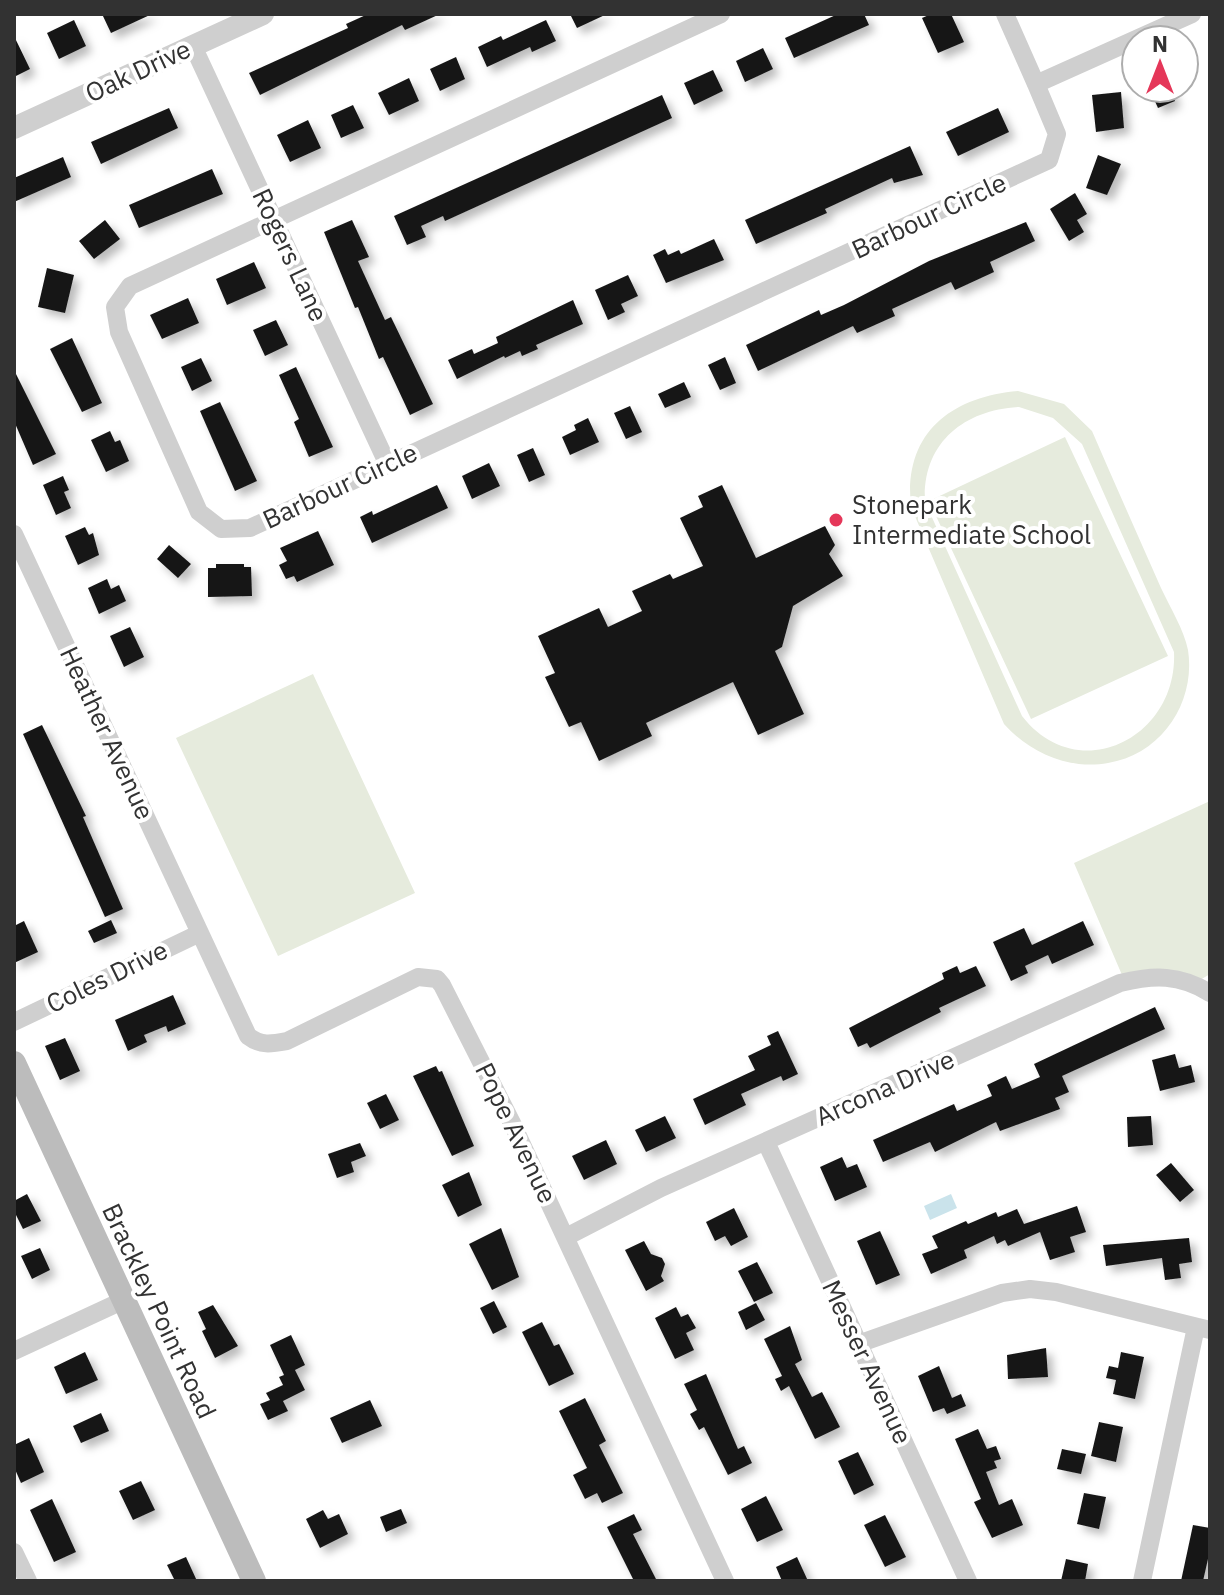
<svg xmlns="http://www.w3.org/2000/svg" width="1224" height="1595" font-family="'IBM Plex Sans',sans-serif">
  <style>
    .green { fill: #e6ebdd; fill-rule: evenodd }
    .water { fill: #cae3eb }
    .building { fill: #191919; filter: url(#shadow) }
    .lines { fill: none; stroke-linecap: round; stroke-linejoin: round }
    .minor { stroke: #cfcfcf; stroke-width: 18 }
    .tertiary { stroke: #cfcfcf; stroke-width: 22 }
    .secondary { stroke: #bcbcbc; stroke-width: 24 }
    .poi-dot { fill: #e53759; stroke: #fff; stroke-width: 3 }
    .labels { text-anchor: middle; stroke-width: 8; stroke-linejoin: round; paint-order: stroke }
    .street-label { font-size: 26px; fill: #323232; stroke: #fff }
    .poi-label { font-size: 26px; fill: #323232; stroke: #fff; text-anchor: start }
  </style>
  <defs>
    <filter id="shadow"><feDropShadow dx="6" dy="6" stdDeviation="4" flood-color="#0004"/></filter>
  </defs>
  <rect width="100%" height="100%" fill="#fff"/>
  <path class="green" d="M1018,391L1064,404L1092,431C1115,484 1138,536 1161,588C1170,607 1184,630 1188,650C1196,702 1162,754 1108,763C1069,770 1030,753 1004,724L911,507C903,434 950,397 1018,391ZM1019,407L1053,418L1082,444L1174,652C1178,738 1078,788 1022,716L925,502C922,444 963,410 1019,407Z
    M1065,437L1168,656L1031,719L929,501Z
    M313,674L415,893L278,956L176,738Z
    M1210,801V974L1195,983L1125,982L1074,863Z"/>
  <path class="water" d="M951,1194L957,1208L930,1220L924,1206Z"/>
  <path class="building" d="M102,14H152L111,33Z
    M368,14H440L405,30L402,25L260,95L249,73L348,28L346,24Z
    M570,14H607L577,28Z
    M838,14H864L869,25L794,58L785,38Z
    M931,14H951L964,42L938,53L922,18Z
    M74,20L86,46L59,59L47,33Z
    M546,20L556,41L532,52L530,47L487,67L478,47L501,36L503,40Z
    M14,36L30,69L14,77Z
    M763,48L773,69L745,82L736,61Z
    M456,57L465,79L440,91L430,69Z
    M713,70L723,91L694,105L684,83Z
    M409,78L419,101L389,115L378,93Z
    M1149,88H1170L1175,101L1158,108Z
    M1121,92L1124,128L1096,132L1092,95Z
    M662,95L672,118L445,221L443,216L421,226L426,237L407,245L394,216Z
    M353,105L364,128L341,138L331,115Z
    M169,108L178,128L101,164L91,142Z
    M998,108L1009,132L958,156L946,132Z
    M308,120L321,148L290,162L277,135Z
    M910,146L923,175L894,183L892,178L825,209L827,213L756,244L745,220Z
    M1098,155L1121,164L1107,195L1086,188Z
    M63,157L71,177L14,202V178Z
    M212,169L223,194L139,228L129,205Z
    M1075,193L1087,214L1077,220L1084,232L1069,241L1050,209Z
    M105,220L120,239L94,259L79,241Z
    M352,220L369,257L358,261L385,320L391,317L433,404L410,415L383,357L379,359L358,307L355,308L324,232Z
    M1026,222L1035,241L990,262L994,272L955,290L951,282L892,309L895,316L857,333L853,326L758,371L746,345L819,310L821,315L844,305L929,261Z
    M714,239L724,260L666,283L653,255L665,249L668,255L679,250L681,254Z
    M254,262L266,288L227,305L216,279Z
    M47,268L74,275L65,313L38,307Z
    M628,275L638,296L621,304L625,312L608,320L595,290Z
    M188,298L199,323L162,339L150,315Z
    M573,300L583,324L536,345L538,349L522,356L520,351L505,358L504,356L457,379L448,360L472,349L474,354L498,343L496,337Z
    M276,320L288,345L265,356L253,330Z
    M72,338L102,403L82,412L50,349Z
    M725,357L736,383L720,390L708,365Z
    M201,358L212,381L192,391L181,367Z
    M296,367L333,447L309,457L294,422L299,419L279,375Z
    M14,370L56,454L33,465L14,421Z
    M684,382L691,397L665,408L658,394Z
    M220,402L257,481L235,491L200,411Z
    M630,406L642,432L626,439L614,413Z
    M588,418L599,442L570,455L562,437L576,430L574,425Z
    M110,431L115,442L120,440L129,461L106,472L91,440Z
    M533,448L545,475L529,482L517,455Z
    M489,463L500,486L472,499L462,476Z
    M63,476L69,490L64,492L71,508L56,515L43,485Z
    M437,485L448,508L372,543L360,517L372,511L373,515Z
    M722,485L756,558L825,526L835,545L829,554L843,576L793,606L782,647L775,651L804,714L758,735L733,682L646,723L652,736L599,761L581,722L569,727L545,677L555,673L538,636L599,608L608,627L642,611L632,591L670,574L673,579L703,566L680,518L703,507L698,496Z
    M85,527L89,535L93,533L99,555L78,565L65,536Z
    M318,531L334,565L297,582L294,576L286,579L279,565L287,561L280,548Z
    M169,545L191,564L178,578L157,559Z
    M216,564H244V567H251L252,596L208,597V568H216Z
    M107,579L111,589L119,585L126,601L99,614L88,588Z
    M130,627L144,657L124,667L110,636Z
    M42,725L86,816L83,817L123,909L105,917L23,734Z
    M111,920L117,933L94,943L88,931Z
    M24,921L38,952L14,963V926Z
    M1083,921L1094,945L1052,964L1048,955L1025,966L1028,973L1011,981L993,942L1024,928L1032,945Z
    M957,966L960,973L976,966L986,986L939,1008L941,1012L895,1035L870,1048L867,1043L858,1047L849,1028L944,979L942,973Z
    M173,995L186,1024L168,1032L166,1026L144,1035L147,1042L128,1051L115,1020Z
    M1155,1007L1165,1029L1062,1076L1069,1092L1055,1098L1060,1109L1000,1131L996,1122L935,1152L930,1142L883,1162L873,1140L954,1104L957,1111L992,1096L987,1085L1006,1076L1012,1089L1040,1077L1034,1064Z
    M778,1031L798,1074L783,1081L781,1076L741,1094L746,1105L705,1125L693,1099L755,1070L748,1056L771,1045L767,1036Z
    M65,1038L80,1071L60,1080L45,1046Z
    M1175,1054L1179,1068L1191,1065L1195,1082L1160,1091L1152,1060Z
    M436,1066L439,1072L442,1071L474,1146L452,1156L413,1076Z
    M386,1094L399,1120L380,1129L367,1103Z
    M665,1116L676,1138L646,1152L635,1130Z
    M1151,1116L1153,1145L1128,1147L1127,1117Z
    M606,1140L617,1164L584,1180L572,1156Z
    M360,1143L366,1156L351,1162L354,1172L337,1178L328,1154Z
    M842,1157L847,1168L857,1164L867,1187L835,1201L820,1167Z
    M1171,1163L1194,1190L1180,1202L1156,1175Z
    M469,1172L482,1205L458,1217L442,1185Z
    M27,1194L41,1221L23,1229L14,1211V1201Z
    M1077,1206L1086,1232L1070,1237L1075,1252L1050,1260L1040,1232L1008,1246L1005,1240L997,1244L994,1236L964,1250L967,1258L931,1274L922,1254L938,1248L932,1236L966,1221L968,1224L996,1212L998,1217L1017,1209L1024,1224Z
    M734,1208L748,1237L731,1246L725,1236L715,1241L706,1222Z
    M501,1228L519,1277L492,1290L469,1244Z
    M880,1231L900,1275L876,1285L857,1241Z
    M1189,1238L1192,1262L1179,1264L1181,1278L1165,1280L1162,1258L1106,1266L1103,1245Z
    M644,1241L651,1254L662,1258L665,1264L661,1276L664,1281L646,1291L625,1250Z
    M40,1248L50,1270L32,1279L21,1256Z
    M757,1262L773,1293L754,1302L738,1271Z
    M494,1301L507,1327L493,1334L480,1308Z
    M756,1303L765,1320L746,1330L738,1312Z
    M213,1305L238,1346L215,1358L202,1331L206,1329L198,1312Z
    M676,1307L681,1317L688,1314L696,1328L686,1333L694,1350L675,1359L655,1318Z
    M542,1322L554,1346L559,1344L574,1374L549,1386L522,1332Z
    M790,1326L802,1360L795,1364L812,1397L822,1392L840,1427L815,1439L789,1386L781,1391L775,1379L782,1376L764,1339Z
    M291,1335L305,1365L295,1370L305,1390L283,1401L288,1411L268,1420L260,1404L270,1400L266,1393L283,1385L279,1377L284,1375L270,1345Z
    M1046,1348L1048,1377L1008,1379L1007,1355Z
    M85,1352L98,1380L66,1394L54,1367Z
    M1121,1352L1144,1357L1135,1399L1113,1394L1116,1380L1106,1378L1109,1366L1118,1368Z
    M939,1366L952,1398L961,1394L966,1406L947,1414L944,1408L933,1412L918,1376Z
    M706,1374L738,1449L744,1446L752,1463L728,1475L704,1427L699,1430L690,1414L697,1410L684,1384Z
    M585,1398L606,1441L599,1445L623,1493L602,1503L597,1493L585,1499L573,1475L587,1468L559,1411Z
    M370,1400L382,1426L342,1443L330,1418Z
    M101,1413L109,1431L81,1443L73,1426Z
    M1099,1422L1123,1427L1116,1462L1091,1456Z
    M978,1429L987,1449L996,1446L1001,1459L994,1461L997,1468L986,1472L999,1505L1012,1499L1023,1525L992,1538L974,1502L981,1499L955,1439Z
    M29,1438L44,1472L21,1483L14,1467V1445Z
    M1062,1449L1086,1454L1081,1474L1057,1469Z
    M858,1452L874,1485L854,1495L838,1461Z
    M141,1481L155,1510L133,1520L119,1491Z
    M1084,1493L1106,1497L1099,1529L1077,1524Z
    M766,1496L783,1530L757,1542L741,1509Z
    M52,1499L76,1552L54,1562L30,1510Z
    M401,1509L407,1523L386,1532L380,1517Z
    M323,1510L328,1519L339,1514L348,1534L320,1548L306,1519Z
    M634,1514L642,1530L633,1534L657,1581H634L607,1527Z
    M885,1515L906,1557L885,1567L864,1525Z
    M1193,1525L1210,1528V1550L1203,1581H1181Z
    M186,1557L197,1581H175L167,1565Z
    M797,1557L808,1581H782L776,1567Z
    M1066,1559L1088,1564L1085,1581H1061Z"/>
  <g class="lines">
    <path class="minor" d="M721,14L130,286L115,307L119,332L199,512L221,529L250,528L1049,160L1057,134L1036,84
      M1005,14L1036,84L1192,14
      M193,46L388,465
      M14,534L248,1036C261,1046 271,1044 287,1041L418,977L437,979L442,985L512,1123L725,1581
      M14,1022L200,933
      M766,1142L968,1581
      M566,1237L661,1188L1120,983C1154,975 1179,974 1210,993
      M858,1344L1002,1293L1030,1289L1056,1292L1210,1330
      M14,1351L122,1301
      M14,1552L28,1581
      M1142,1581L1196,1327"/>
    <path class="tertiary" d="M14,128L263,14"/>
    <path class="secondary" d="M14,1063L254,1581"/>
  </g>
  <circle class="poi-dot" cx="836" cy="520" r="8"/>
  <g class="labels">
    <g class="street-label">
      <text transform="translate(138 71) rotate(-25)" y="9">Oak Drive</text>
      <text transform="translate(929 216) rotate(-25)" y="9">Barbour Circle</text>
      <text transform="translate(290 255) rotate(65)" y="9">Rogers Lane</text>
      <text transform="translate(340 486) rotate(-25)" y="9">Barbour Circle</text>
      <text transform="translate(107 733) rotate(65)" y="9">Heather Avenue</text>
      <text transform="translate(107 977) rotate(-26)" y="9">Coles Drive</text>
      <text transform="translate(885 1088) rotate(-24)" y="9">Arcona Drive</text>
      <text transform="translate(516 1133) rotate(64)" y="9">Pope Avenue</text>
      <text transform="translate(159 1311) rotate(65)" y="9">Brackley Point Road</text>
      <text transform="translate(867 1362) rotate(65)" y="9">Messer Avenue</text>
    </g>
    <g class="poi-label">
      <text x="852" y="514">Stonepark<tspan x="852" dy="30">Intermediate School</tspan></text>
    </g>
  </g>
  <rect width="1224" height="1595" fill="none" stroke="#323232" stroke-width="32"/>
  <g transform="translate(1160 64)"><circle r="38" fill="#ffffff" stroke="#adadad" stroke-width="2"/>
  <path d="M0-6L14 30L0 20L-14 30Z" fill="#e53759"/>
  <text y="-12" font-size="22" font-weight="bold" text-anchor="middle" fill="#323232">N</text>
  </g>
</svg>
